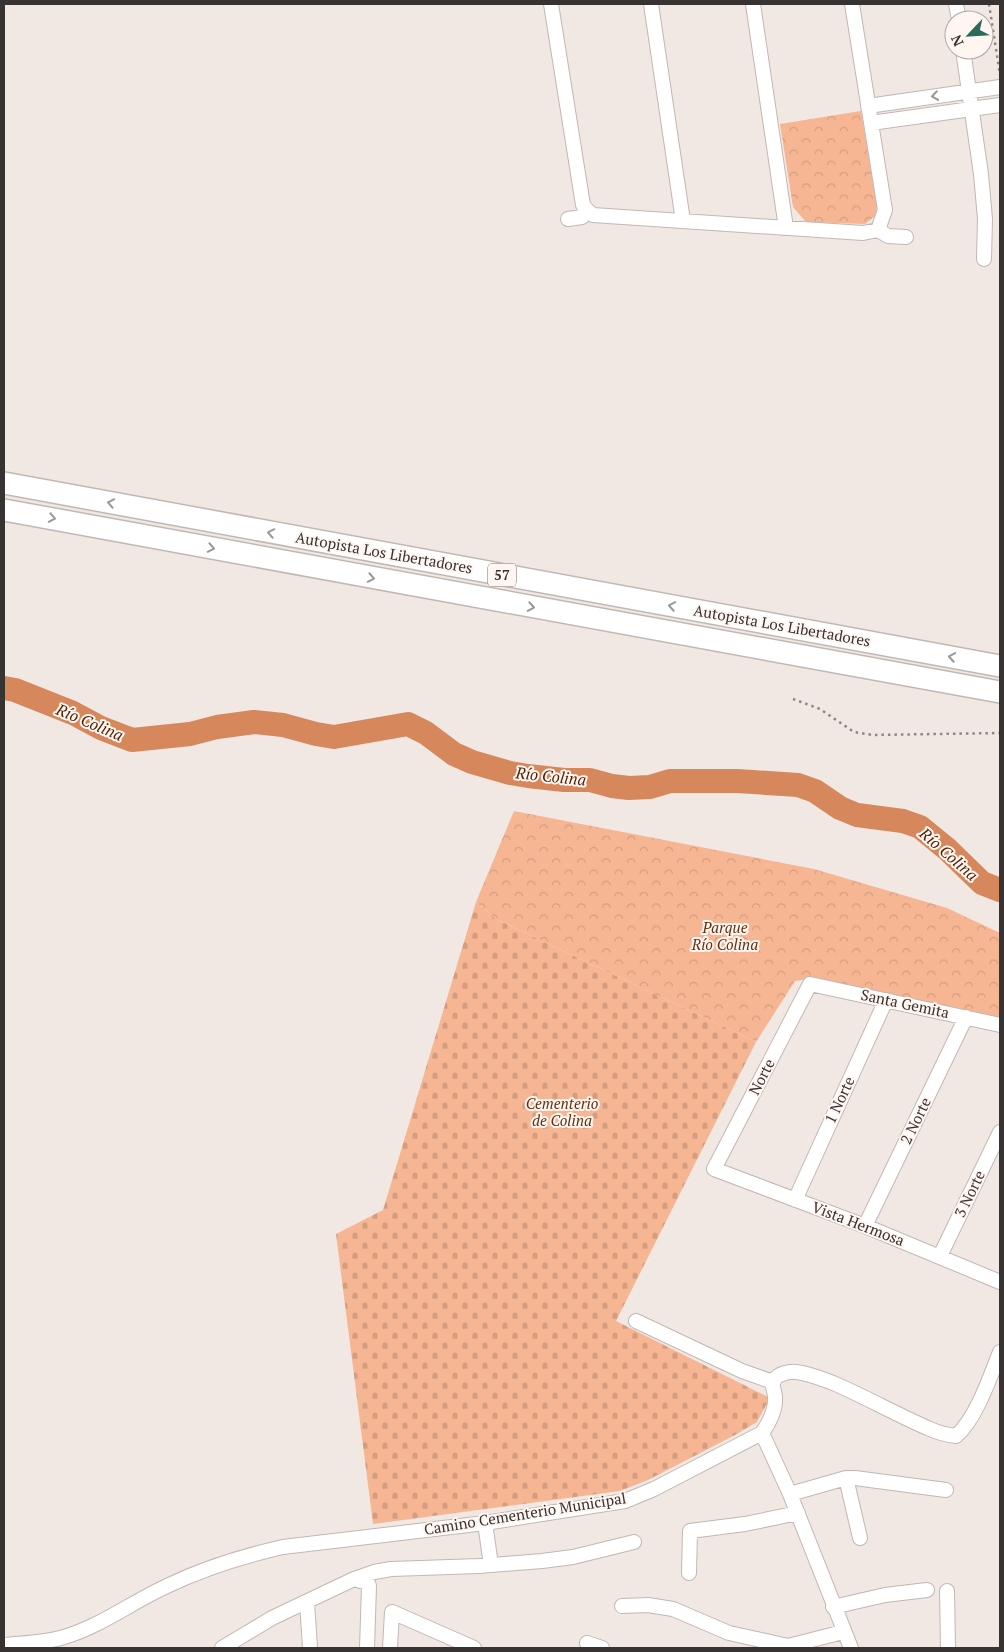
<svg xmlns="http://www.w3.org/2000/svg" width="1004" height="1652" font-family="'PT Serif',serif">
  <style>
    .cemetery { fill: url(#cemetery-stones) }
    .park { fill: url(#park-crowns) }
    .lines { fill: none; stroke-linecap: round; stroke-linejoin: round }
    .river { stroke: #d6885c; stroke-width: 24 }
    .minor-casing { stroke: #c1b8b3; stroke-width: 16 }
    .highway-casing { stroke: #c1b8b3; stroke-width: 24 }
    .path { stroke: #8e8785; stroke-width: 2.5; stroke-dasharray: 2.5 4; stroke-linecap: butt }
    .minor { stroke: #fff; stroke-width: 14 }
    .highway { stroke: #fff; stroke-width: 21 }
    .oneway { stroke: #9b9998 }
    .labels { text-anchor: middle; stroke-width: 4; stroke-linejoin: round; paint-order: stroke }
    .shield { fill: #fff5f1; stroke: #736d6b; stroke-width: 1 }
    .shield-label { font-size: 14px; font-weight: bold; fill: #373332 }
    .street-label { font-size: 15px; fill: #373332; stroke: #fff5f1 }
    .park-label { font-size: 15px; font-style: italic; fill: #633010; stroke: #fff5f1 }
    .water-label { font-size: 16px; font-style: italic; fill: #501f00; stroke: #fff5f1 }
  </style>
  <defs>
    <pattern id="cemetery-stones" width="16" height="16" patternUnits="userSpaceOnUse" patternTransform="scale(1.25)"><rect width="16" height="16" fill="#f7b693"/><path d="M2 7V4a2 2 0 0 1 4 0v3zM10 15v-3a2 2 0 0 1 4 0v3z" fill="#d49d7f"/></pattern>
    <pattern id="park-crowns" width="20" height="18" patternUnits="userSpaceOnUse" patternTransform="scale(1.25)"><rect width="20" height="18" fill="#f7b693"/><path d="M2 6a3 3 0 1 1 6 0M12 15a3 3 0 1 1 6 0" fill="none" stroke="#d49d7f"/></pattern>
  </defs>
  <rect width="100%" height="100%" fill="#f1e8e3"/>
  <path class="cemetery" d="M476,902L496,919L756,1042L616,1321L770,1398L757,1422L735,1435L648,1480L620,1491L373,1524L336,1234L383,1210Z"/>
  <path class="park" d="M861,111L877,206L875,216L865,224L806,222L793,207L780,124Z
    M514,811L814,869L947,908L1000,933V1024L808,979L795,981L756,1042L496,919L476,902Z"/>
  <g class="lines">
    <path class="river" d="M4,688L15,690L73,713L101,728L132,740L190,734L217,727L254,722L283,725L316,734L334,737L408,724L426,733L454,754L472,762L510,773L528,776L564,780H590L612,786L629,788L650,787L670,781H737L798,785L815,791L840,808L857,815L903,821L920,827L947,849L982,883L1000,890"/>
    <defs>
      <path id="minor" d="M551,4L583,205L588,211L593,215L863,233L878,230L888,236L906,237
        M651,4L683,221
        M753,4L786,228
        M852,4L885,210L878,230
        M956,4L959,20
        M963,50L981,174L985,219L984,259
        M868,106L1000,87
        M871,123L1000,105
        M568,219L582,217L588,211
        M1000,1025L810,984L714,1169L865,1226L1000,1282
        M795,1200L886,1000
        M865,1226L966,1017
        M940,1256L1000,1132
        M636,1321L742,1371L773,1382
        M762,1433L790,1494L851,1648
        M846,1478L860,1538
        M790,1494L846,1478H855L946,1490
        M485,1523L491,1565
        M689,1573L690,1531L745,1524L798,1513
        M354,1579L368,1583L369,1586L367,1648
        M947,1591L948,1648
        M307,1602L310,1648
        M622,1606L648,1605L673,1609L729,1633L788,1646L843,1632
        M833,1607L885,1595L927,1590
        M587,1643L602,1648
        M4,1645C24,1643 44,1643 64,1637C101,1626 132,1602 167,1586C204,1568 243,1556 283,1547L485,1523L625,1501L654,1489L762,1433C769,1423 776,1410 775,1397C775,1391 770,1384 775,1379C778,1374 790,1371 796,1372C808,1373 822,1379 833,1383C866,1397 897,1415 930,1429C939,1433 947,1435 956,1436C976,1419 990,1377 1000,1352
        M222,1648L272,1618L354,1579L374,1572L391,1569L479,1566L542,1561L573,1557L634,1542
        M390,1648L392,1612L474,1648"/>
      <path id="highway" d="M4,483L1000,666
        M4,510L1000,692"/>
    </defs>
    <use href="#minor" class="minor-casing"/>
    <use href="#highway" class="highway-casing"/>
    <path class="path" d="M989,4L1000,75
      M793,699L820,709L854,732L873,735L1000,733"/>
    <use href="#minor" class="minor"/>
    <use href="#highway" class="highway"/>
  </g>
  <defs><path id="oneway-chevron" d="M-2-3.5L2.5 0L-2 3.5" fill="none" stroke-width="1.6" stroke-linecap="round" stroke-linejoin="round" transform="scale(1.25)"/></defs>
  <g class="oneway">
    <use href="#oneway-chevron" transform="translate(935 96) rotate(172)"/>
    <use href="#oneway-chevron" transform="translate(111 503) rotate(-169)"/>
    <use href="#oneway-chevron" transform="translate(52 518) rotate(11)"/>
    <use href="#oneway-chevron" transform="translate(271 533) rotate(-169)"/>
    <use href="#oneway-chevron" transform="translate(211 548) rotate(11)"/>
    <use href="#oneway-chevron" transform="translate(371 578) rotate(11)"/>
    <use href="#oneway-chevron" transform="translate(672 606) rotate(-170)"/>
    <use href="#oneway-chevron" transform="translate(531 607) rotate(10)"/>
    <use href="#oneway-chevron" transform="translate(952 657) rotate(-170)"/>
  </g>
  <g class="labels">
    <rect class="shield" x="488" y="563.5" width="28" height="23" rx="4"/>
    <g class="shield-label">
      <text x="502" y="580">57</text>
    </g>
    <g class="street-label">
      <text transform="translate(384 553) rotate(10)" y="5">Autopista Los Libertadores</text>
      <text transform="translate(782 626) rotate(10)" y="5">Autopista Los Libertadores</text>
      <text transform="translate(905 1004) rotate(12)" y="5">Santa Gemita</text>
      <text transform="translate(762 1077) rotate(-63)" y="5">Norte</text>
      <text transform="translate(840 1100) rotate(-65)" y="5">1 Norte</text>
      <text transform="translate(916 1121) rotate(-64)" y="5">2 Norte</text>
      <text transform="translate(970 1194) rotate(-64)" y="5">3 Norte</text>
      <text transform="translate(858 1224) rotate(21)" y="5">Vista Hermosa</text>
      <text transform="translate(525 1514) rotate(-9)" y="5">Camino Cementerio Municipal</text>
    </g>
    <g class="park-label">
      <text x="725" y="933">Parque<tspan x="725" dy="17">Río Colina</tspan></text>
      <text x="562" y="1109">Cementerio<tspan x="562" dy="17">de Colina</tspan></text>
    </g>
    <g class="water-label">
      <text transform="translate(90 722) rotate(23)" y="6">Río Colina</text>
      <text transform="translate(551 776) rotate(6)" y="6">Río Colina</text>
      <text transform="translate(949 854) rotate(41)" y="6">Río Colina</text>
    </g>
  </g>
  <rect width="1004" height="1652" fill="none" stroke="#373332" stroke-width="10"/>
  <g transform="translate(969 35) rotate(245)"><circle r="24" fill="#fff5f1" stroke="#afa7a5"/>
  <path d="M0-4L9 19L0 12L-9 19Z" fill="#2b6b59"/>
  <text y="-8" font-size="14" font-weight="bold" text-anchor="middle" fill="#373332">N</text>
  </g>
</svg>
